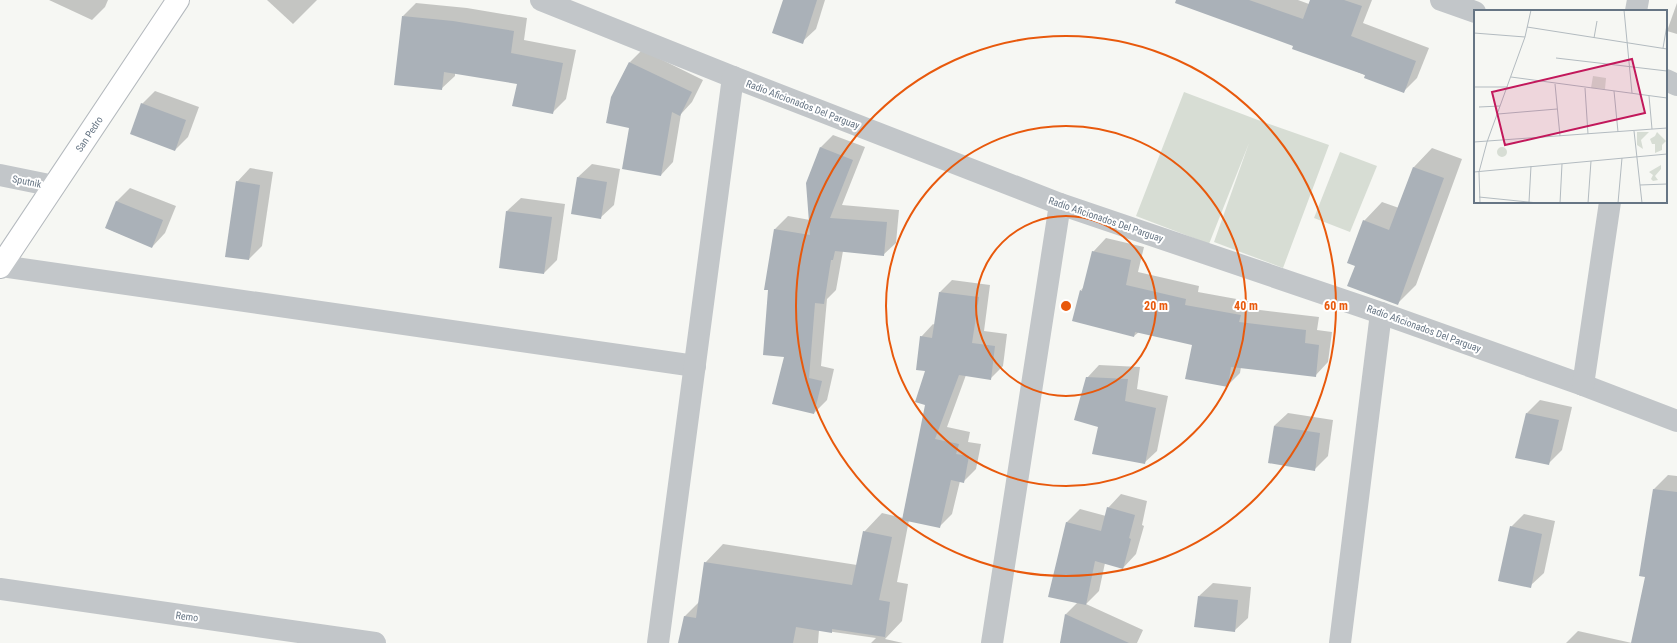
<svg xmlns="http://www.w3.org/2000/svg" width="1677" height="643" font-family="'Roboto Condensed',sans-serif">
  <rect width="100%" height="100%" fill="#f6f7f3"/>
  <g fill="#d7ddd4">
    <polygon points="1184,92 1258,120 1329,145 1283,268 1214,242 1249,143 1209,244 1136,216"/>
    <polygon points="1340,152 1377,166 1350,232 1314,218"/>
  </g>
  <g fill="#0003">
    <polygon points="49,0 108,0 105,7 92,20"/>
    <polygon points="267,0 317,0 293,24"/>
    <polygon points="784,0 825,0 816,29 802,42"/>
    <polygon points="1219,0 1298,0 1309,4 1311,0 1372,0 1363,23 1429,48 1417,78 1404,91 1294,46"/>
    <polygon points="416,3 467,8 527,18 524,40 576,50 566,99 553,112 518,83 455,73 455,76 441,89 403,16"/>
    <polygon points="1677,3 1677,34 1667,31"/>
    <polygon points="642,50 703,80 692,102 681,114 673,162 661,175 630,62"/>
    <polygon points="155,91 199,107 188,137 175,150 142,104"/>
    <polygon points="833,135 865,147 842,205 899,210 896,243 883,255 843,251 836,290 827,299 821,366 834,369 827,400 814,413 785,356 769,290 765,289 775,229 788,216 810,220 821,147"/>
    <polygon points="1432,148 1462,159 1416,285 1397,304 1356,265 1364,221 1382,202 1399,208 1414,167"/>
    <polygon points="592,164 620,169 614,205 600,218 578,177"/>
    <polygon points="250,168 273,172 262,246 249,259 237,182"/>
    <polygon points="130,188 176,206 165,233 152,247 106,228 117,201"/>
    <polygon points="521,198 565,204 557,260 544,273 507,211"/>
    <polygon points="1106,238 1144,247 1138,272 1199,286 1198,292 1253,302 1252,309 1319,317 1317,330 1332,332 1328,362 1315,376 1241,367 1240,373 1227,386 1193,344 1139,332 1134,336 1081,290 1084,287 1093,252"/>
    <polygon points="952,280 990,285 984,331 1007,334 1003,366 991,378 966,375 947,427 970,432 968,442 981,444 976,469 963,482 960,481 952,514 939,527 909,520 897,582 908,584 902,621 885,639 903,643 871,643 876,638 819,630 818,643 690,643 685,616 699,602 705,563 723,544 857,565 864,532 882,513 903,518 926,405 927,370 921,337 933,324 935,325 940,292"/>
    <polygon points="1099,365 1140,367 1137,389 1168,396 1157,451 1144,463 1087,378"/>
    <polygon points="1540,400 1572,407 1562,450 1548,464 1527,413"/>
    <polygon points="1288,413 1333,420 1328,456 1314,470 1274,426"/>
    <polygon points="1668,475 1677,476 1677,643 1632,643 1646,576 1654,489"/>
    <polygon points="1121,494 1147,501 1142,525 1144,526 1136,554 1123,568 1105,563 1099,591 1086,604 1143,630 1137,643 1060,643 1061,641 1066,614 1078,602 1049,596 1067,522 1080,509 1106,516 1108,508"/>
    <polygon points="1524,514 1555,521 1544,573 1530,586 1511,527"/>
    <polygon points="1213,583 1251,587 1248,618 1234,631 1199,596"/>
    <polygon points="1578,631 1632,643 1566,643"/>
  </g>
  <g fill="#aab1b8">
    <polygon points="783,0 817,0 803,44 772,33"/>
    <polygon points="1176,0 1249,0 1303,19 1310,0 1344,0 1362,6 1351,36 1416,61 1404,93 1364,78 1365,75 1292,49 1293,46 1175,3"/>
    <polygon points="402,16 453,21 514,31 511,53 563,63 553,114 512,106 517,84 444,72 442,90 394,85"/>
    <polygon points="629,62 692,92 680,116 672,112 661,176 622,169 629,128 606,123 611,97"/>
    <polygon points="141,103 186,120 175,151 130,134"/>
    <polygon points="820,147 853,160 830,218 887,222 884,256 835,251 833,260 831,260 824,304 815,303 809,378 822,381 814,414 772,404 784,357 763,355 768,290 764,290 774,229 810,235 806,183"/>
    <polygon points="1413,167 1444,178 1398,305 1347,286 1355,266 1347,263 1363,220 1389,230"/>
    <polygon points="577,177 607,182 601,219 571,214"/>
    <polygon points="236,181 260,185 249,260 225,257"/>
    <polygon points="116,201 163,220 152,248 105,228"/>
    <polygon points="506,211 552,217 544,274 499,268"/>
    <polygon points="1092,251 1131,260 1126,285 1186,299 1185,305 1241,315 1239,322 1306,330 1305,343 1319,345 1316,377 1231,367 1228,387 1185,379 1192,345 1135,332 1134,337 1072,321 1080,290 1082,291"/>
    <polygon points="939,292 979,297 972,343 995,346 991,380 959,375 935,439 959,444 956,454 969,456 964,483 951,480 940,528 902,520 925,405 915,402 925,371 916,370 920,336 932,338"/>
    <polygon points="1086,377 1128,379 1125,401 1156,408 1145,464 1092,454 1098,427 1074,420"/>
    <polygon points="1526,413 1559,420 1549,465 1515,458"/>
    <polygon points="1274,426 1320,433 1315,471 1268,463"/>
    <polygon points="1653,489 1677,492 1677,643 1631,643 1645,577 1639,576"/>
    <polygon points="1107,507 1135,515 1129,538 1131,539 1123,569 1095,561 1086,605 1048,597 1066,522 1101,531"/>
    <polygon points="1510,526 1542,534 1531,588 1498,581"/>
    <polygon points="863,531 892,537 879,600 890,602 885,637 832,629 832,633 796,627 793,643 678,643 684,616 696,618 704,562 852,585"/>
    <polygon points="1198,596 1238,600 1235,632 1194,627"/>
    <polygon points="1065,614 1129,643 1060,643"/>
  </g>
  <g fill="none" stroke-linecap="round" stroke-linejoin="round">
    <defs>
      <g id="secondary">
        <path id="s1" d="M0,267L178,0"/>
      </g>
    </defs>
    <use href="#secondary" stroke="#b4b9be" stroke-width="24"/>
    <g stroke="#c2c6c9" stroke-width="22">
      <polyline points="541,0 733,77 1060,204 1381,313 1583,385 1677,421"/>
      <polyline points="1441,0 1475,12"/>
      <polyline points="1636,11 1638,0"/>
      <polyline points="1666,80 1677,85"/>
      <polyline points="0,175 54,186"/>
      <polyline points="1,266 695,366"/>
      <polyline points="1583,385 1610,202"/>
      <polyline points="0,589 375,643"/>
      <polyline points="658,643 733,77"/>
      <polyline points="992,643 1060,204"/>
      <polyline points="1340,643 1381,313"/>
    </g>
    <use href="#secondary" stroke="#fff" stroke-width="22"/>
  </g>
  <g fill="none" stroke="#e8590c" stroke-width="2">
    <circle cx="1066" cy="306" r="90"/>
    <circle cx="1066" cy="306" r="180"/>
    <circle cx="1066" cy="306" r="270"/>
  </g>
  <g text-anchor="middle" stroke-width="4" stroke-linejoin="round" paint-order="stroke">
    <g font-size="10" fill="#667584" stroke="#fff">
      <text transform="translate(803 104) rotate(21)" y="4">Radio Aficionados Del Parguay</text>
      <text dy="4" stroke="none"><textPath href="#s1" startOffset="160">San Pedro</textPath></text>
      <text transform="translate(27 181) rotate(11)" y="4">Sputnik</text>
      <text transform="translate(1106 219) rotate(19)" y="4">Radio Aficionados Del Parguay</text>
      <text transform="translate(1424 328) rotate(20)" y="4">Radio Aficionados Del Parguay</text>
      <text transform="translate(187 616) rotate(8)" y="4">Remo</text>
    </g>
  </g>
  <g transform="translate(1474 10)">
    <rect width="193" height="193" fill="#f6f7f3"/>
    <path d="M119,66L132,68L131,79L117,78ZM163,122H175L167,130L169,139L163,135ZM183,122L192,131L188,135V140L181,143V134H178L176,129L181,126ZM23 142a5 5 0 1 1 10 0a5 5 0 1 1-10 0ZM187,155V159L181,166L184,170L179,171L177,169L179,165L175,162Z" fill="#d7ddd4"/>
    <path fill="none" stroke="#b3bbc0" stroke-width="1" d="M150,0L158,83M53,17L193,39M0,23L51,27M120,28L123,11M189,38L193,15M82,48L193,61M37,67L193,88M81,74L86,126M0,77H34M111,78L114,124M140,81L144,122M175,86L178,119M5,97L26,96M24,104L83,99M160,121L168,193M0,132L193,118M0,162L193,144M166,175L193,174M5,187L64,193M55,192L57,156M6,193L5,162L13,132L51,27L57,0M86,193L88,154M114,193L117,151M144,193L148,148"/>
    <path fill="#c2185b" fill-opacity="0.15" stroke="#c2185b" stroke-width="2" d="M158,49L171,103L31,135L18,82Z"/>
    <rect width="193" height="193" fill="none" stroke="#667584" stroke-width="2"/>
  </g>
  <circle cx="1066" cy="306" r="6" fill="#e8590c" stroke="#fff" stroke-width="2"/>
  <g font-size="12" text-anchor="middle" font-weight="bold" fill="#e8590c" stroke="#fff" stroke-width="4" stroke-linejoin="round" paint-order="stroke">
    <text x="1156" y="310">20 m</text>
    <text x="1246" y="310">40 m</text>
    <text x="1336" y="310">60 m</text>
  </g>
</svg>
